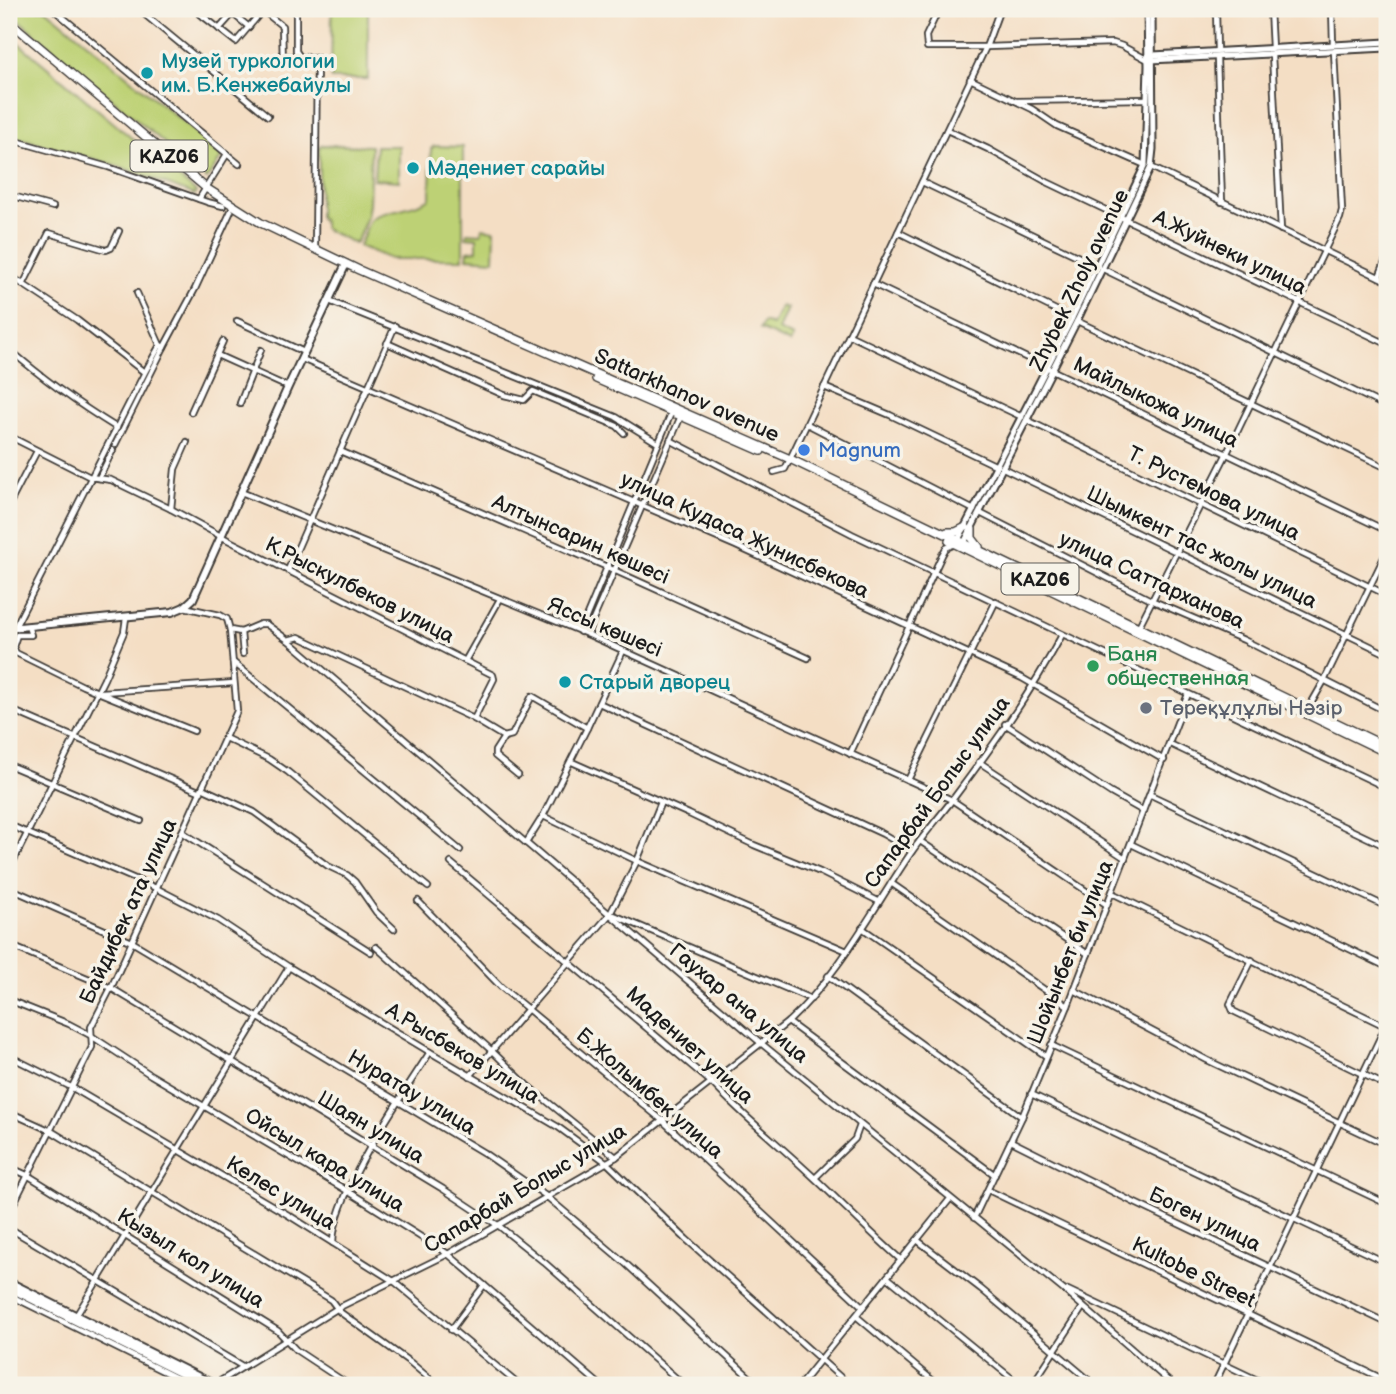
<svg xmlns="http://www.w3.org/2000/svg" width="1396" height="1394" font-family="'Balsamiq Sans',sans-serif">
  <rect width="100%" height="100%" fill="#f7f3e8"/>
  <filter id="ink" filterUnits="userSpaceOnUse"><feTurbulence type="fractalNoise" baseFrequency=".0143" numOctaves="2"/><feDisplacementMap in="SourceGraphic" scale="14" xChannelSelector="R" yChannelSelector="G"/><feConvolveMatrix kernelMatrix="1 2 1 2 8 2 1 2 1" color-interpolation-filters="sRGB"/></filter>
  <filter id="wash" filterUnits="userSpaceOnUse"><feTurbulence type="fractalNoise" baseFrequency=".00686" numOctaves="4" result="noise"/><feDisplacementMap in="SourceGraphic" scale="28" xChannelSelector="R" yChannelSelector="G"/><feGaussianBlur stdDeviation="1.57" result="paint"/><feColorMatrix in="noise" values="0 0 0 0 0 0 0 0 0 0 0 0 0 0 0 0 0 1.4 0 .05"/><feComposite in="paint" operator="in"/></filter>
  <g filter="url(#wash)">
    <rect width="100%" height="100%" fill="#f4dec4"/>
    <g fill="#bdd175" stroke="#6c7648" stroke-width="2">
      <polygon points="9,9 46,9 223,155 207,179 9,12"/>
      <polygon points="332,9 368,9 368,79 331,79"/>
      <polygon points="9,35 196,192 195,195 115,165 9,135"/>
      <polygon points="322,145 371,146 369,204 367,217 357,241 354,243 324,229 322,219 319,218 319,147"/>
      <polygon points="376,146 399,146 399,181 374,179"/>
      <path d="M434,146L463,147V259H390L359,246C363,238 366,226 371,219C378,211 416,209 430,198L431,149Z"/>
      <polygon points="482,228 495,230 494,260 467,258 468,251 477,250 477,238 466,237 467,233 481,234"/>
      <polygon points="781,306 787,308 778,330 793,337 790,343 760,329 764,322 772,325"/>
    </g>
  </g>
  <g filter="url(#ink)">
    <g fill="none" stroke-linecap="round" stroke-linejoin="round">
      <defs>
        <g id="minor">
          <polyline points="53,9 239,164"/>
          <polyline points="138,9 268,116"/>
          <polyline points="194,9 236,42 263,10"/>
          <polyline points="227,9 249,27"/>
          <polyline points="261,9 282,26 283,64"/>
          <polyline points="296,9 296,51 300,57"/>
          <polyline points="1000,9 986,47 1113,43 1122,46 1148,60"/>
          <polyline points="1216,9 1217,51"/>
          <polyline points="1270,9 1272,48"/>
          <polyline points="1332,9 1333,44"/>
          <polyline points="204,17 211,9"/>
          <polyline points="219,29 237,9"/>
          <polyline points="1272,54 1281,230"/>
          <polyline points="284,56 317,58 315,248"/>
          <polyline points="1217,58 1222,202"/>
          <polyline points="970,79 1032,109 1057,126 1145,165"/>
          <polyline points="1016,101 1147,99"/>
          <polyline points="947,130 988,149 1047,182 1387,344"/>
          <polyline points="9,139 108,167 207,202 223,206"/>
          <polyline points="1151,167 1387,281"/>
          <polyline points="922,182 1098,266"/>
          <polyline points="9,195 53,207"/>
          <polyline points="199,199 227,154"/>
          <polyline points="898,232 1072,318"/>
          <polyline points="1103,269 1387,407"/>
          <polyline points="9,275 77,320 144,372"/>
          <polyline points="1379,277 1387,257"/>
          <polyline points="873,284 1387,531"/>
          <polyline points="23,285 49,233 106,250 111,248 119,231"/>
          <polyline points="137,293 160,345"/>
          <polyline points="329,301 616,417 658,443"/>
          <polyline points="237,321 304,352"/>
          <polyline points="1077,321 1387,468"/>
          <polyline points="849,335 1022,417"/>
          <polyline points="387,343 504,395 524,400 533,391 617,426 624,433"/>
          <path d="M9,349C43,379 78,404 117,428"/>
          <polyline points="217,355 288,387"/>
          <polyline points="302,359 736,546 1022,678 1164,760"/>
          <polyline points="824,387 890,415 997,466"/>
          <polyline points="240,403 261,350"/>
          <polyline points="191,412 223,341"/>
          <polyline points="1027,420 1387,595"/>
          <polyline points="807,424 974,510"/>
          <polyline points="9,436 90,477 111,480 171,509 228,540 493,675 494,679 474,719"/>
          <polyline points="670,440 852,534 1387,788"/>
          <polyline points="115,445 164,347"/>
          <polyline points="340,451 607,567 808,658"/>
          <polyline points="790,459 986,47 927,47 926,36 939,9"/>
          <polyline points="1003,468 1387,654"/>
          <polyline points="774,472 785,469 788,463"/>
          <polyline points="99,478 113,450"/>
          <polyline points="241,492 587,634 952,800 1107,905"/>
          <polyline points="9,505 37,451"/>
          <polyline points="171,509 175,469 187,442"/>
          <polyline points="980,513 1151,600 1244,640 1387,712"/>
          <polyline points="288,570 395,326"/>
          <polyline points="28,626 31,635 17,635 13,647 16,653 83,686 194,731"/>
          <polyline points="15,627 145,372 160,345 164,347 195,289 231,211"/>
          <polyline points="1138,628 1227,453 1340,218 1342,210 1334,51"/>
          <polyline points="230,630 241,632 260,624 266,624 288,640 762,1044 1072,1297 1173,1385"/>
          <polyline points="241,632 243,654"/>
          <polyline points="580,632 672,411"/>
          <polyline points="587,634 681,416"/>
          <polyline points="288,640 299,637 474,719 504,737 495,751 495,756 518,775"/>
          <polyline points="465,661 500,599"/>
          <polyline points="233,662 460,850"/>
          <polyline points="102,692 234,683"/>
          <polyline points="599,703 883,834 912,851"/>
          <polyline points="9,709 201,792"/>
          <polyline points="1308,709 1324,681 1387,551"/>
          <polyline points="1005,724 1111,793 1143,811"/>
          <polyline points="504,737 512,735 532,696 587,728 623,651"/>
          <polyline points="225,738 269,759 288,772 428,887"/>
          <polyline points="1170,744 1387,847"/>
          <polyline points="850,754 942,555 946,548 955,544"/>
          <polyline points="572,762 689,814 754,845 820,872 878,901"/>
          <polyline points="979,762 1125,858"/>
          <polyline points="9,765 141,821"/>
          <polyline points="908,780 996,601"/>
          <polyline points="202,788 254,812 328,866 347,875 355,882 376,912 394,929"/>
          <polyline points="1151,795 1387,907"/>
          <polyline points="543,816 637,861 847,951"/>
          <polyline points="9,825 156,888 218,920 289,967 430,1052 558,1127 606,1162 686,1239 849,1385"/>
          <polyline points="182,832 371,952"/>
          <polyline points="920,841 1088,954"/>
          <polyline points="526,843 543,816 587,728"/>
          <polyline points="1131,844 1387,967"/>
          <path d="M451,863L712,1083C742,1115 776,1142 807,1171C839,1200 868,1231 901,1260"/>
          <polyline points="9,870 104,679 124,632 126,618"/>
          <polyline points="891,883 1068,1006"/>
          <polyline points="9,888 132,942 484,1153 546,1196 625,1263 758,1385"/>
          <polyline points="1112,893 1387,1027"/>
          <polyline points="418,901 501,987 663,1121 863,1307"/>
          <polyline points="614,915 811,999"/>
          <polyline points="862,928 1046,1056"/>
          <polyline points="9,945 111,988 443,1189 499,1226 545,1263 684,1385"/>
          <polyline points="376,947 492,1051 528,1086 616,1157"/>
          <polyline points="1252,960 1230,1004 1233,1011 1387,1086"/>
          <polyline points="828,976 1022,1117"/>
          <polyline points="1074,990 1207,1060 1387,1145"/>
          <polyline points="9,1000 69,1024 90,1035 151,1075 346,1190 448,1254 600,1385"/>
          <polyline points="788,1022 995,1175"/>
          <polyline points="1051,1045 1387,1204"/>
          <polyline points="9,1056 71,1087 290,1216 395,1282 519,1385"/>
          <polyline points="470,1076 610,914 637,861 661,802"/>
          <polyline points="1031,1094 1387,1263"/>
          <polyline points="9,1112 51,1131 331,1300 340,1312 411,1363 437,1385"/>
          <polyline points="1011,1141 1135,1203 1387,1323"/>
          <polyline points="9,1167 29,1176 278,1331 296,1350 349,1385"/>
          <polyline points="815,1178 855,1139 860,1125"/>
          <polyline points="988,1190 1387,1381"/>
          <polyline points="9,1213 92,1047 91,1027 111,988 237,711 230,630 227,619 220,615 184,607"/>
          <polyline points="974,1218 1022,1117 1068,1006 1188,694"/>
          <polyline points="9,1228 242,1366"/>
          <polyline points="917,1240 981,1289 1095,1385"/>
          <path d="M333,1243C333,1194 402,1096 430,1052"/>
          <polyline points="887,1277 1020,1385"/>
          <polyline points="1068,1290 1268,1385"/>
          <polyline points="9,1295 191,1385"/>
          <polyline points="76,1316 289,967"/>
          <polyline points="856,1316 938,1385"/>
          <polyline points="451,1330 484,1285"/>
          <path d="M214,1385L338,1308L448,1254L616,1157L788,1022C840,974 873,908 913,850C926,832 940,816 953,799C992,747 1031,693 1062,635"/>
          <polyline points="800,1385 950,1199"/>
          <polyline points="1032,1385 1083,1307"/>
          <polyline points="1214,1385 1387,1023"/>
        </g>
        <g id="tertiary">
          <polyline points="1153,55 1387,42"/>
          <polyline points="1151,60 1387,48"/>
          <polyline points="957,542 1072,318 1145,165 1148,66 1147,9"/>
          <polyline points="963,545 1077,321 1151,167 1153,149 1152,9"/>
        </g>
        <g id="secondary">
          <polyline points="9,628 172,612 184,607 193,599 288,387 346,264"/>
          <polyline points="9,1282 215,1385"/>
          <polyline points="9,1288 198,1382"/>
        </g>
        <g id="primary">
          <polyline points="9,21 206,188 261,223 359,270 790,459 1387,747"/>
          <polyline points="596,379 761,451"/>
          <polyline points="972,529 972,538 979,547"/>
          <polyline points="947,532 956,532 966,527"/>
          <polyline points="949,541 1387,753"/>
        </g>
      </defs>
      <use href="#minor" stroke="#3c3935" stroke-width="8"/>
      <use href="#tertiary" stroke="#3c3935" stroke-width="9"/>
      <use href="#secondary" stroke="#3c3935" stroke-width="10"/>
      <use href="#primary" stroke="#3c3935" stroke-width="10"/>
      <use href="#minor" stroke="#fff" stroke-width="4.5"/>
      <use href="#tertiary" stroke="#fff" stroke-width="5"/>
      <use href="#secondary" stroke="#fff" stroke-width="6"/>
      <use href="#primary" stroke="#fff" stroke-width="7"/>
    </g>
  </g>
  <g fill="#0f9aa8" stroke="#f7f3e8" stroke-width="2.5">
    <circle cx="147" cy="73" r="7"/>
    <circle cx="413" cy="168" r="7"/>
    <circle cx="565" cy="682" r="7"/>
  </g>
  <circle fill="#3f7fe0" stroke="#f7f3e8" stroke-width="2.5" cx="804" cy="450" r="7"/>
  <circle fill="#2e9e5b" stroke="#f7f3e8" stroke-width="2.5" cx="1093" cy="666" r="7"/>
  <circle fill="#6b7280" stroke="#f7f3e8" stroke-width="2.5" cx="1146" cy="708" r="7"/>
  <g text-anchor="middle" stroke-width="7" stroke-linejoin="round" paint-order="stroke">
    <g fill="#f7f3e8" stroke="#5e5c59" stroke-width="2">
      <rect x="130.5" y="140.5" width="77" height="31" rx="5"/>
      <rect x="1001.5" y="563.5" width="77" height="31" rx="5"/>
    </g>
    <g font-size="19" font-weight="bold" fill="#1c1c1c">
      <text x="169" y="163">KАZ06</text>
      <text x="1040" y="586">KАZ06</text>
    </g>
    <g font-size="21" fill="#0d838f" stroke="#f7f3e8" text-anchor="start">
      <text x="161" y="68">Музей туркологии<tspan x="161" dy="24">им. Б.Кенжебайулы</tspan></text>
      <text x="427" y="175">Мәдениет сарайы</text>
      <text x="579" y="689">Старый дворец</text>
    </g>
    <g font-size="21" fill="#1c1c1c" stroke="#f7f3e8">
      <text transform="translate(1230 252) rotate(26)" y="7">А.Жуйнеки улица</text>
      <text transform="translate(1079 280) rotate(-64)" y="7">Zhybek Zholy avenue</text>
      <text transform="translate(687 395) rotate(24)" y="7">Sattarkhanov avenue</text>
      <text transform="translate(1156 402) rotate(26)" y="7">Майлыкожа улица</text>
      <text transform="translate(1214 493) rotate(26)" y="7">Т. Рустемова улица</text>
      <text transform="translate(745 535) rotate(25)" y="7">улица Кудаса Жунисбекова</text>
      <text transform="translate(581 539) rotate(24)" y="7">Алтынсарин көшесі</text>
      <text transform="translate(1202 547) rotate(26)" y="7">Шымкент тас жолы улица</text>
      <text transform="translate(1152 580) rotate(25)" y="7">улица Саттарханова</text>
      <text transform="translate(360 590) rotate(27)" y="7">К.Рыскулбеков улица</text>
      <text transform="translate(605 627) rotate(23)" y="7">Яссы көшесі</text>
      <text transform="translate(937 792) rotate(-54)" y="7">Сапарбай Болыс улица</text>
      <text transform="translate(128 911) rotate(-65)" y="7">Байдибек ата улица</text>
      <text transform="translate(1070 952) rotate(-68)" y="7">Шойынбет би улица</text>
      <text transform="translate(739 1003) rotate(40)" y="7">Гаухар ана улица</text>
      <text transform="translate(690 1045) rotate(42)" y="7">Мадениет улица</text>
      <text transform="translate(463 1053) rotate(31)" y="7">А.Рысбеков улица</text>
      <text transform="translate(412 1092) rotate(31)" y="7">Нуратау улица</text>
      <text transform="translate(650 1093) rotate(41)" y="7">Б.Жолымбек улица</text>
      <text transform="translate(371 1127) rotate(31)" y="7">Шаян улица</text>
      <text transform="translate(325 1160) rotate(31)" y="7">Ойсыл кара улица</text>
      <text transform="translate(525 1188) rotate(-31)" y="7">Сапарбай Болыс улица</text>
      <text transform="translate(281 1193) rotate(31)" y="7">Келес улица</text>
      <text transform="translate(1205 1219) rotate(26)" y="7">Боген улица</text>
      <text transform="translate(191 1258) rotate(32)" y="7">Кызыл кол улица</text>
      <text transform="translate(1194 1272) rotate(26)" y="7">Kultobe Street</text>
    </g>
    <g font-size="21" fill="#366cbe" stroke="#f7f3e8" text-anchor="start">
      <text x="818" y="457">Magnum</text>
    </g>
    <g font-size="21" fill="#27864d" stroke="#f7f3e8" text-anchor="start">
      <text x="1107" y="661">Баня<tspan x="1107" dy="24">общественная</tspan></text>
    </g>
    <g font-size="21" fill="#5b616d" stroke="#f7f3e8" text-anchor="start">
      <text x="1160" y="715">Төреқұлұлы Нәзір</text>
    </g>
  </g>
  <rect width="1396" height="1394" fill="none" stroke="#f7f3e8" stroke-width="35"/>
</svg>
